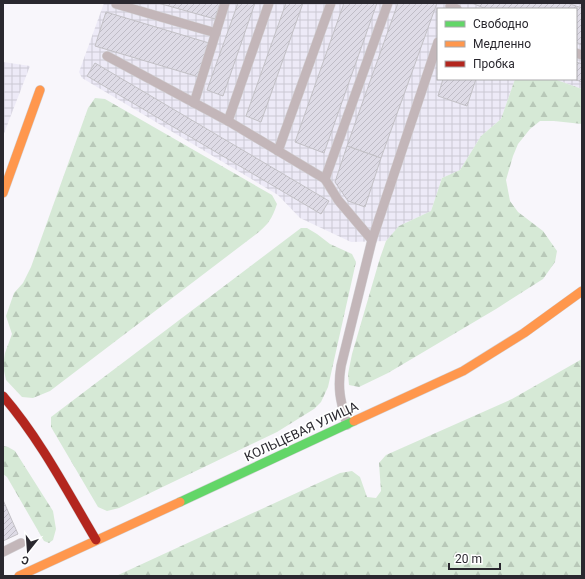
<svg xmlns="http://www.w3.org/2000/svg" width="585" height="579" font-family="Roboto,sans-serif">
  <defs>
    <pattern id="industrial-grid" width="8" height="8" patternUnits="userSpaceOnUse"><rect width="8" height="8" fill="#edeaf7"/><path d="M0 4h8M4 0v8" fill="none" stroke="#cbc9d4"/></pattern>
    <pattern id="forest-firs" width="22" height="20" patternUnits="userSpaceOnUse"><rect width="22" height="20" fill="#d6e9d6"/><path d="M5 1l3.5 6h-7zM16 11l3.5 6h-7z" fill="#b8c8b8"/></pattern>
    <pattern id="building-hatch" width="6" height="6" patternUnits="userSpaceOnUse"><rect width="6" height="6" fill="#dedbe6"/><path d="M-1 1l2-2M0 6l6-6M5 7l2-2" fill="none" stroke="#bfbcc6"/></pattern>
  </defs>
  <rect width="100%" height="100%" fill="#f8f6fb"/>
  <g fill="url(#industrial-grid)">
    <polygon points="104,3 582,3 582,89 554,79 576,79 576,9 438,9 438,79 515,79 501,119 481,136 460,170 442,178 431,211 399,226 386,241 351,242 300,218 278,195 82,78 79,72"/>
    <polygon points="3,62 30,66 3,136"/>
  </g>
  <g fill="url(#forest-firs)">
    <polygon points="515,79 554,79 582,89 582,124 554,121 540,121 530,129 518,144 513,156 506,180 510,201 518,212 543,231 557,251 555,262 543,279 496,309 388,373 359,387 349,385 348,374 352,354 380,258 386,241 399,226 431,211 442,178 460,170 481,136 501,119"/>
    <path d="M95,98L105,99L272,195L277,204C272,219 268,225 255,235L50,391L33,398L22,397L6,380L3,366L5,353L12,334L6,316L14,293L23,283L31,267L88,108Z"/>
    <polygon points="301,228 307,228 317,234 330,244 352,254 356,262 328,387 321,402 314,409 277,432 119,508 107,511 98,507 51,427 51,417"/>
    <polygon points="582,359 582,576 116,576 340,473 352,471 360,477 367,497 376,498 381,491 379,463 386,455 512,399"/>
    <polygon points="3,446 8,447 15,451 53,511 56,529 53,540 49,543 44,541 7,477 3,474"/>
  </g>
  <g fill="url(#building-hatch)" stroke="#c2c0c5">
    <polygon points="158,3 220,3 215,19"/>
    <polygon points="238,3 255,3 223,96 207,90"/>
    <polygon points="286,3 303,3 261,122 246,116"/>
    <polygon points="344,3 377,3 324,153 295,142"/>
    <polygon points="398,3 437,3 381,158 347,146"/>
    <polygon points="472,3 567,3 582,8 582,45 576,42 576,9 486,9"/>
    <polygon points="106,12 209,43 199,77 95,46"/>
    <polygon points="576,62 582,64 582,82 574,79 576,79"/>
    <polygon points="95,63 329,201 321,214 87,76"/>
    <polygon points="443,79 476,79 467,106 438,96"/>
    <polygon points="347,146 381,158 365,207 348,201 335,182"/>
    <polygon points="3,500 18,534 3,541"/>
  </g>
  <g fill="none" stroke-linecap="round" stroke-linejoin="round">
    <defs>
      <g id="lane">
        <polyline points="116,4 216,33"/>
        <polyline points="450,6 457,9"/>
        <polyline points="576,53 582,55"/>
        <polyline points="107,56 228,121 325,179 338,200 372,240"/>
        <polyline points="194,103 225,3"/>
        <polyline points="228,121 269,3"/>
        <polyline points="278,151 331,3"/>
        <polyline points="325,179 388,3"/>
        <path d="M347,425C341,402 337,390 341,366L372,240L438,42"/>
        <polyline points="3,552 21,543"/>
      </g>
      <polyline id="fast" points="180,502 354,421"/>
      <g id="slow">
        <polyline points="3,193 40,90"/>
        <polyline points="354,421 463,371 524,333 582,291"/>
        <polyline points="19,576 180,502"/>
      </g>
      <path id="jam" d="M3,396C40,439 67,491 96,540"/>
    </defs>
    <use href="#lane" stroke="#d3d2d5" stroke-width="10"/>
    <use href="#fast" stroke="#d3d2d5" stroke-width="10"/>
    <use href="#slow" stroke="#d3d2d5" stroke-width="10"/>
    <use href="#jam" stroke="#d3d2d5" stroke-width="10"/>
    <use href="#lane" stroke="#c3b6b9" stroke-width="9"/>
    <use href="#fast" stroke="#63d668" stroke-width="9"/>
    <use href="#slow" stroke="#ff974d" stroke-width="9"/>
    <use href="#jam" stroke="#b3261e" stroke-width="9"/>
  </g>
  <g text-anchor="middle" stroke-width="3.5" stroke-linejoin="round" paint-order="stroke">
    <g font-size="13" fill="#2a282f" stroke="#fff">
      <text transform="translate(301 431) rotate(-25)" y="5">КОЛЬЦЕВАЯ УЛИЦА</text>
    </g>
  </g>
  <rect width="585" height="579" fill="none" stroke="#2a282f" stroke-width="8"/>
  <rect x="437" y="8" width="140" height="72" fill="#ffffff" stroke="#aaa9ac"/>
  <rect x="445" y="21" width="20" height="6" fill="#63d668" stroke="#aaa9ac"/>
  <text x="473" y="28" font-size="12" fill="#2a282f">Свободно</text>
  <rect x="445" y="41" width="20" height="6" fill="#ff974d" stroke="#aaa9ac"/>
  <text x="473" y="48" font-size="12" fill="#2a282f">Медленно</text>
  <rect x="445" y="61" width="20" height="6" fill="#b3261e" stroke="#aaa9ac"/>
  <text x="473" y="68" font-size="12" fill="#2a282f">Пробка</text>
  <g transform="translate(28 551) rotate(197)" stroke="#ffffff" stroke-width="3" paint-order="stroke">
  <path d="M0-3L7 15L0 10L-7 15Z" fill="#2a282f"/>
  <text y="-6" font-size="11" font-weight="bold" text-anchor="middle" fill="#2a282f">С</text>
  </g>
  <path d="M449 563v6h51v-6" fill="none" stroke="#2a282f" stroke-width="2"/>
  <text x="455" y="563" font-size="12" fill="#2a282f" stroke="#ffffff" stroke-width="3" paint-order="stroke">20 m</text>
</svg>
